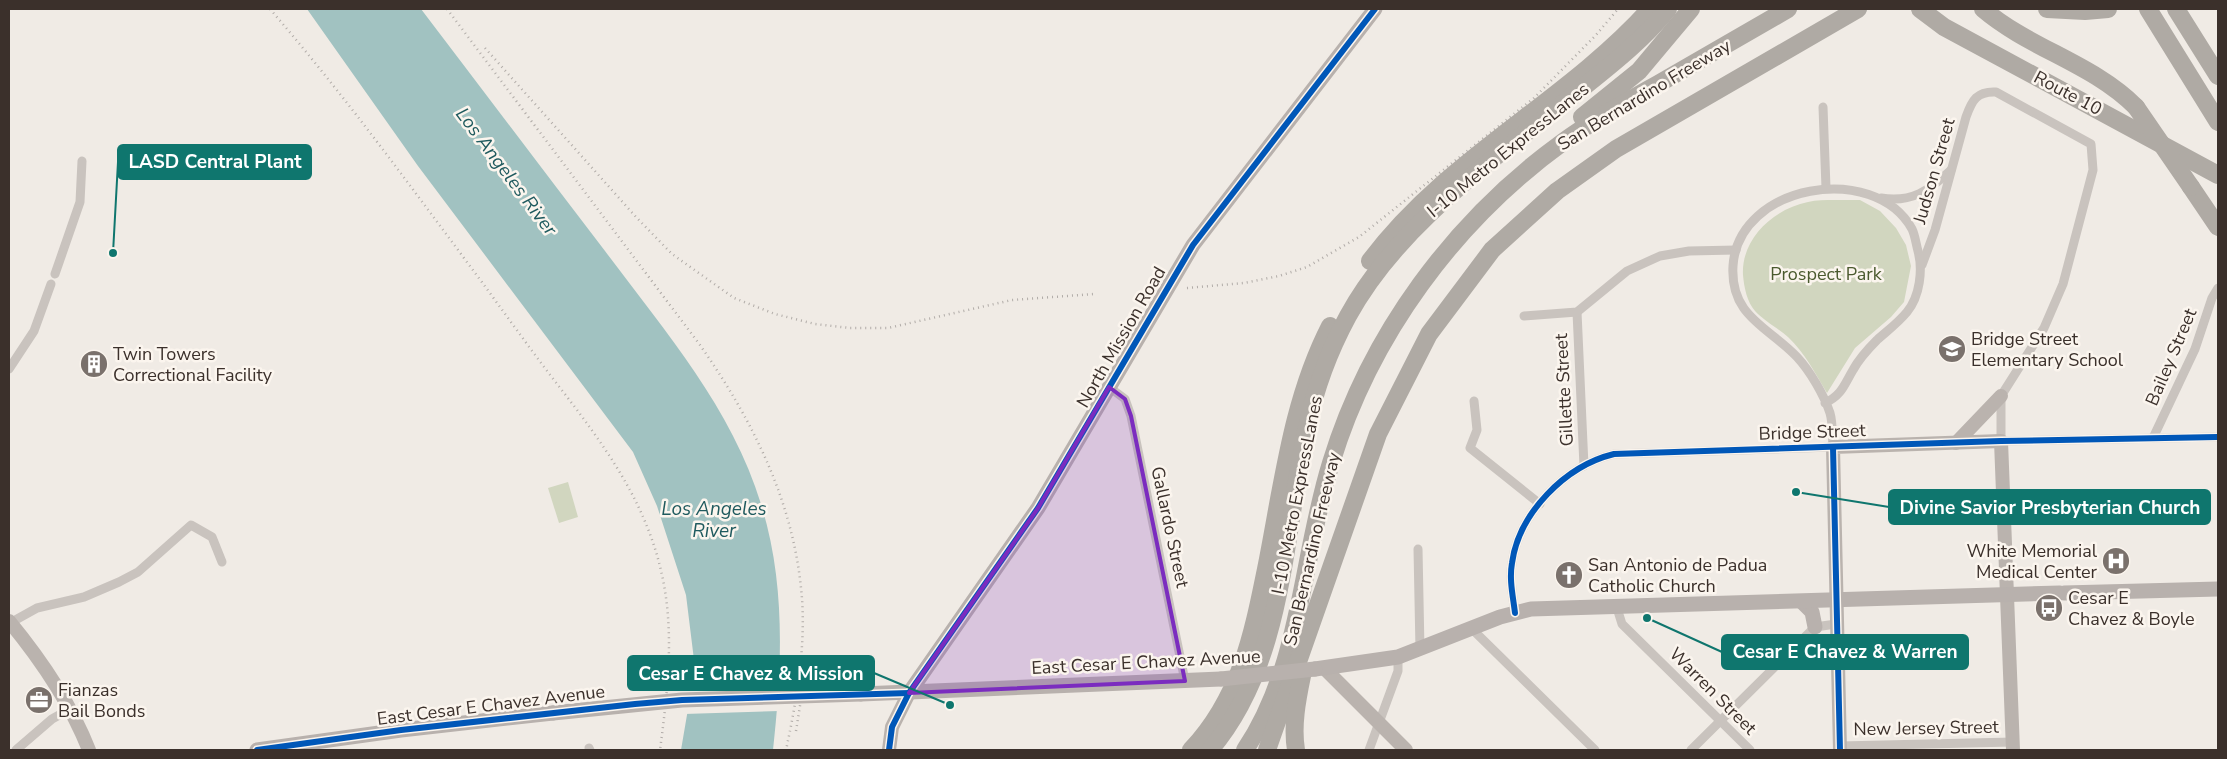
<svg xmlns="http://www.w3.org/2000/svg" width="2227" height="759" font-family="'Nunito Sans',sans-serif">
  <rect width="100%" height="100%" fill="#f0ebe5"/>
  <g fill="#d1d6bf">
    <path d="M1834,200H1860L1880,211L1896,228L1906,245L1911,266L1904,302L1891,317L1855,348L1827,393C1815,373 1805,353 1788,337C1778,328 1764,321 1755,311C1747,302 1744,287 1743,275C1741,239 1773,209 1808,202C1816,200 1826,200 1834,200Z"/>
    <polygon points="568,482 578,517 559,523 548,488"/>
  </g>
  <path fill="#a1c2c1" d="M307,9H421C482,89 543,170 605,251C664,330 732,408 761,504C786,584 782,668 773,750H681L695,668L686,595L657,506L633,452L418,166Z"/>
  <polygon fill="#f0ebe5" points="781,682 779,711 684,714 689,686"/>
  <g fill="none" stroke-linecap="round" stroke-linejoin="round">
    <g stroke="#c9c3be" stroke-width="9">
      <polyline points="1823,107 1826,188"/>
      <path d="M1881,198C1911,203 1929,191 1951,170"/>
      <path d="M1922,265L1935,230L1966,117C1972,100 1977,91 1996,92L2091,144L2093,170L2063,284L2044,328L2001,396V441L2218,437"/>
      <polyline points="55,274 80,202 82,161"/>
      <polyline points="1577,312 1584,466"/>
      <polyline points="1524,316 1577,312 1627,271 1660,256 1689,251 1736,250"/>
      <polyline points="9,369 34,331 51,284"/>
      <polyline points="1109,387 1125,399 1131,416 1185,681"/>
      <polyline points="1474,401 1477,430 1470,448 1540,504"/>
      <polyline points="2153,438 2195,349 2212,298 2218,288"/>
      <polyline points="1418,549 1420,650"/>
      <polyline points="1617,608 1622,624 1750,750"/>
      <path d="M1515,613C1513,596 1509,580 1512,563C1519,513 1565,466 1614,454L1833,447C1832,436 1833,423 1830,413C1824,395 1810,371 1797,357C1769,327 1730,317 1733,266C1738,184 1874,161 1912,229C1915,235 1916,244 1918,251C1923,270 1920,296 1907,312C1898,323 1887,331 1877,340C1868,349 1859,359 1853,370C1844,385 1842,395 1825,403"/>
      <polyline points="10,623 37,608 84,597 119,582 138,572 191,525 212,537 222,562"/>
      <polyline points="1472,629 1595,750"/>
      <polyline points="1840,746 2013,742"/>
      <polyline points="589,748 590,750"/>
      <polyline points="16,750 52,719 70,709"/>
      <polyline points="1369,750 1398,671 1398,657"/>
      <polyline points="1691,750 1815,627 1836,624"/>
    </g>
    <g stroke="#bab3ae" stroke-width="14">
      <polyline points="1956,443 2001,396"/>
      <path d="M9,621C42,661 70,702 89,750"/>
      <polyline points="1324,668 1406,750"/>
      <polyline points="889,750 892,727 909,693"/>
      <polyline points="1840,750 1833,447 2001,441 2013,750"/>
    </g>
    <g stroke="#b8b1ad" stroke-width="15">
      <polyline points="2064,593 2218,589"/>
      <polyline points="1802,602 1812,612 1815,627"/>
      <polyline points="1315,669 1398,657 1500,617 1531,609 2060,593"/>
      <polyline points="909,693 1038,508 1193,245 1375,9"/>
      <polyline points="861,694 1221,679"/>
      <polyline points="257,750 401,730 553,713"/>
    </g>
    <g stroke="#afaaa4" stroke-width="18">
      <polyline points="1920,9 1944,27 2218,175"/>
      <path d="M1983,9C2030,49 2092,63 2136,107"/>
      <polyline points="2047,9 2085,11 2108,9"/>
      <polyline points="2148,9 2218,122"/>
      <polyline points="2176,9 2218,76"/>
      <polyline points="1582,117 1639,71 1691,9"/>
      <polyline points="2191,187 2218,227"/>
      <path d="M1370,261C1448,157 1565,103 1650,9"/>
      <path d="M1191,750C1241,697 1253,633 1267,564C1283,483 1292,400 1330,326"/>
      <path d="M1210,750C1285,662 1283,535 1307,427C1315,389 1329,351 1348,316C1400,221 1498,157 1581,89C1612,64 1643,40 1668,9"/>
      <path d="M1245,750C1302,665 1301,559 1331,463C1370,335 1454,221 1563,142C1593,120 1626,102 1658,84C1701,59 1745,34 1788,9"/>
      <polyline points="1267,750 1378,434 1429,334 1492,250 1557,191 1616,149 1858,9"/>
      <path d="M1296,750C1292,726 1297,700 1302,676"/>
    </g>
    <g stroke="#b1aca8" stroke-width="2.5" stroke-dasharray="1 4" stroke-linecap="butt">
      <path d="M270,9C346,97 414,191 484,285C506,315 528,346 551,376C601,441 649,502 664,585C674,640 667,696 660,750"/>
      <path d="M447,9L700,345C751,418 792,498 801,588C807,640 797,699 786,750"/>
      <polyline points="485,48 636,217 672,254 734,298 775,314 815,324 850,328 888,328 1012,300 1094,294"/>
      <polyline points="1187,288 1244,283 1279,276 1307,267 1359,237 1534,98 1596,35 1618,9"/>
      <polyline points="796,731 805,674"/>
    </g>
    <g stroke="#b8b1ad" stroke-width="15">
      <polyline points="1221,679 1315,669"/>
      <polyline points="553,713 682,700 861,694"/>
    </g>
    <polyline stroke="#afaaa4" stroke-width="18" points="2136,107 2191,187"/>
    <defs>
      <g id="cycleway">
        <polyline points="1833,447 1840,750"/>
        <path d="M1515,613C1513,596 1509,580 1512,563C1519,513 1565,466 1614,454L2001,441L2218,437"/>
        <polyline points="257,750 401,730 635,704 682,700 909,693"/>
        <polyline points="889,750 892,727 909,693 1038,508 1193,245 1375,9"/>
      </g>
    </defs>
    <use href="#cycleway" stroke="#fbf5ee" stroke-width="9"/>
    <use href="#cycleway" stroke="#0057b8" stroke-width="6"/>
  </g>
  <path fill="#7b2cbf" fill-opacity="0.2" stroke="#7b2cbf" stroke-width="4" stroke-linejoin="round" d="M1109,387L1125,399L1131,416L1185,681L909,693L1038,508Z"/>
  <defs>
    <symbol id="school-disc" viewBox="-11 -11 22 22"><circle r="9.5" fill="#7a716c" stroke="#fbf5ee"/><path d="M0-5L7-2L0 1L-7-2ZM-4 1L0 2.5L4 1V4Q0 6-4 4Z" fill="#fff"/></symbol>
    <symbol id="building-disc" viewBox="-11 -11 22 22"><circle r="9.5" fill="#7a716c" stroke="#fbf5ee"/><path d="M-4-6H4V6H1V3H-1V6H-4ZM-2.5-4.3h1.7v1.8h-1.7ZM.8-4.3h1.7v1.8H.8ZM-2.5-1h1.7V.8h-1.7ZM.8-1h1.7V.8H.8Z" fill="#fff"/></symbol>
    <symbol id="hospital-disc" viewBox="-11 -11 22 22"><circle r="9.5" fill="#7a716c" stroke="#fbf5ee"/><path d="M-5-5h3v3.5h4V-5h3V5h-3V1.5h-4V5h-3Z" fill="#fff"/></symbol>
    <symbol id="church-disc" viewBox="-11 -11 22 22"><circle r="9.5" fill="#7a716c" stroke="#fbf5ee"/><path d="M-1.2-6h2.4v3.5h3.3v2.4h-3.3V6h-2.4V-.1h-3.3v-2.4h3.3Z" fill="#fff"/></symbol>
    <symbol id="bus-disc" viewBox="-11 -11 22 22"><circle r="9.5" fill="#7a716c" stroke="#fbf5ee"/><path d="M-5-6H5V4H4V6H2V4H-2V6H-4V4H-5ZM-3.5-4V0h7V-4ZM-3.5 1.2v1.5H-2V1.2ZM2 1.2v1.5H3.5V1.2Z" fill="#fff"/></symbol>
    <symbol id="office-disc" viewBox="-11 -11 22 22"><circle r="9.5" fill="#7a716c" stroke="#fbf5ee"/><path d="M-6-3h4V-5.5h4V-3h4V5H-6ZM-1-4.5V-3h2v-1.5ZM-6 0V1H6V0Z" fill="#fff"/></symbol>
  </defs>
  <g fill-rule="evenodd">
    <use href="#school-disc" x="1936" y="333" width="32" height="32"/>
    <use href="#building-disc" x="78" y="348" width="32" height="32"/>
    <use href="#hospital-disc" x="2100" y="545" width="32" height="32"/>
    <use href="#church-disc" x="1553" y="559" width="32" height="32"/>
    <use href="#bus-disc" x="2033" y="592" width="32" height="32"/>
    <use href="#office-disc" x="23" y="684" width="32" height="32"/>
  </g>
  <g text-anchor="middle" stroke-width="5" stroke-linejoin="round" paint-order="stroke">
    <g font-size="18" fill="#3b302b" stroke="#fbf5ee">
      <text transform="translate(2068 93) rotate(28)" y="6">Route 10</text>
      <text transform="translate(1644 95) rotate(-31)" y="6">San Bernardino Freeway</text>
      <text transform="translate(1508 150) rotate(-39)" y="6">I-10 Metro ExpressLanes</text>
      <text transform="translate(1934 171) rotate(-74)" y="6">Judson Street</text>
      <text transform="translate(1121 337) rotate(-60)" y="6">North Mission Road</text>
      <text transform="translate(2171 357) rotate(-67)" y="6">Bailey Street</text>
      <text transform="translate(1564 390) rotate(-93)" y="6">Gillette Street</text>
      <text transform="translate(1812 432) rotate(-2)" y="6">Bridge Street</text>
      <text transform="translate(1297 495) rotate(-79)" y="6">I-10 Metro ExpressLanes</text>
      <text transform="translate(1170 527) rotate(78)" y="6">Gallardo Street</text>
      <text transform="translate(1312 549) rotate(-77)" y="6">San Bernardino Freeway</text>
      <text transform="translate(1146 662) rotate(-3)" y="6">East Cesar E Chavez Avenue</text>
      <text transform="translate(1713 691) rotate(45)" y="6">Warren Street</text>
      <text transform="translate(491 705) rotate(-7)" y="6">East Cesar E Chavez Avenue</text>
      <text transform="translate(1926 728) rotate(-1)" y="6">New Jersey Street</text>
    </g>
    <g font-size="18" fill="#4a5a2e" stroke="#fbf5ee">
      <text x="1826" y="280">Prospect Park</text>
    </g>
    <g font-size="18" fill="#3b302b" stroke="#fbf5ee" text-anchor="start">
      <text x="1971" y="345">Bridge Street<tspan x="1971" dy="21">Elementary School</tspan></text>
      <text x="113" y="360">Twin Towers<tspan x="113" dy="21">Correctional Facility</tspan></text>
      <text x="2097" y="557" text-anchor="end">White Memorial<tspan x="2097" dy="21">Medical Center</tspan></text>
      <text x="1588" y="571">San Antonio de Padua<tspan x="1588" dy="21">Catholic Church</tspan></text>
      <text x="2068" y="604">Cesar E<tspan x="2068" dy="21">Chavez &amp; Boyle</tspan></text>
      <text x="58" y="696">Fianzas<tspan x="58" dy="21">Bail Bonds</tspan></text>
    </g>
    <g font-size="19" font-style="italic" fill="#1f5a5e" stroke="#fbf5ee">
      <text transform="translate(507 171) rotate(53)" y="7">Los Angeles River</text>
      <text x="714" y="515">Los Angeles<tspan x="714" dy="22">River</tspan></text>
    </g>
  </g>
  <path fill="none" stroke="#0f766e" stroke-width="2" d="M113 253L118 162M1796 492L1889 507M1647 618L1722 652M950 705L874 673"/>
  <g fill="#0f766e" stroke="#fbf5ee" stroke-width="2">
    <circle cx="113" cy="253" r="5"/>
    <circle cx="1796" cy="492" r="5"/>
    <circle cx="1647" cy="618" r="5"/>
    <circle cx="950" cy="705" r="5"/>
  </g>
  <g fill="#0f766e" stroke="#0f766e" stroke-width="2">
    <rect x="118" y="145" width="193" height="34" rx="5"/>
    <rect x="1889" y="490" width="321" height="34" rx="5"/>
    <rect x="1722" y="635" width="246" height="34" rx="5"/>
    <rect x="628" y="656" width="246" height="34" rx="5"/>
  </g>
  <g font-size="19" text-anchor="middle" font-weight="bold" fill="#fff">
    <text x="215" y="168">LASD Central Plant</text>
    <text x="2050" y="514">Divine Savior Presbyterian Church</text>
    <text x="1845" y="658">Cesar E Chavez &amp; Warren</text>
    <text x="751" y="680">Cesar E Chavez &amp; Mission</text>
  </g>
  <rect width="2227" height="759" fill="none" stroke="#3b302b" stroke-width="20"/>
</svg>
